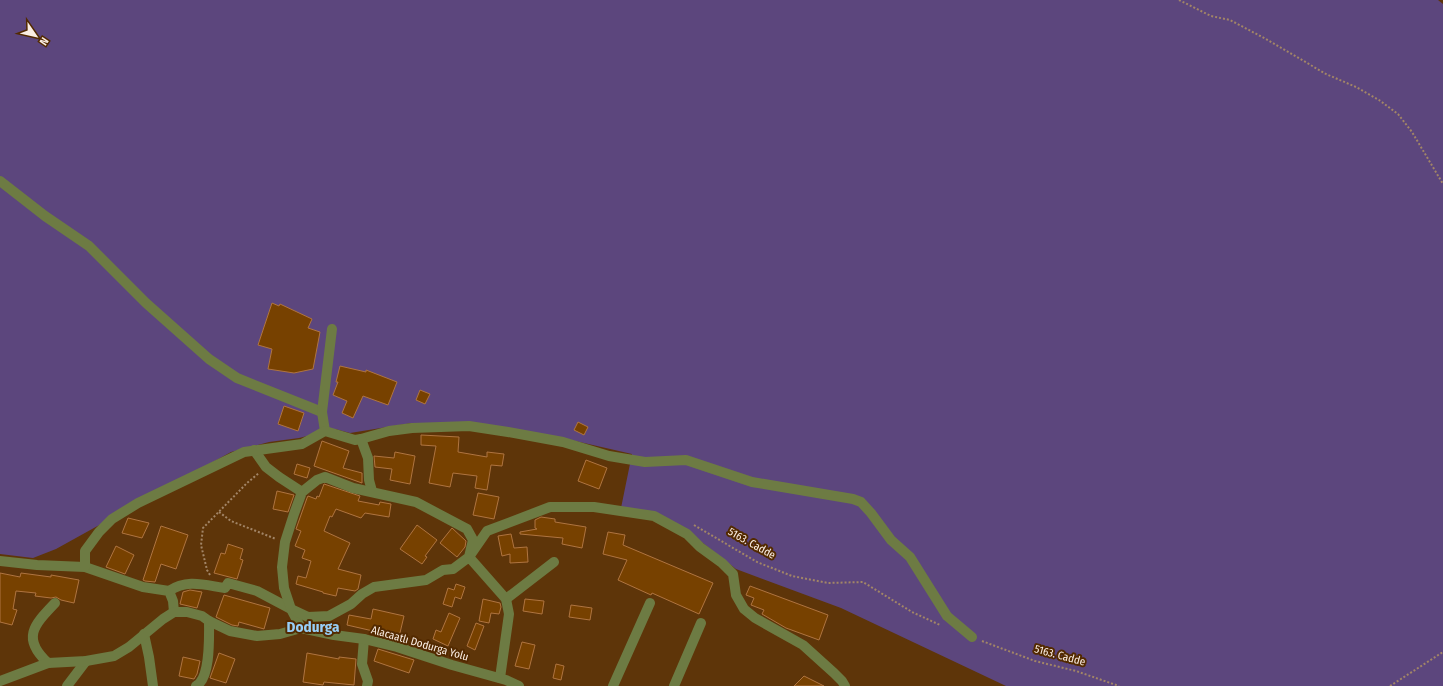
<svg xmlns="http://www.w3.org/2000/svg" width="1443" height="686" font-family="'Fira Sans Condensed',sans-serif">
  <rect width="100%" height="100%" fill="#5e3509"/>
  <polygon fill="#5c467d" points="0,0 1438,0 1443,4 1443,686 1006,686 841,608 736,569 681,526 621,508 632,454 571,440 412,423 350,433 335,429 299,438 269,442 231,452 56,549 33,558 0,554"/>
  <g fill="#774100" stroke="#af7440">
    <polygon points="272,303 279,306 280,304 312,319 308,328 320,332 313,369 294,373 268,369 272,349 258,345"/>
    <polygon points="340,366 366,372 366,370 397,382 388,405 363,396 353,418 342,413 347,401 333,395 338,382 336,382"/>
    <polygon points="420,390 430,394 425,404 416,400"/>
    <polygon points="284,406 304,413 298,431 278,424"/>
    <polygon points="578,422 588,427 584,435 574,430"/>
    <polygon points="421,435 459,437 458,452 487,457 487,452 504,454 502,466 491,465 487,490 475,488 477,476 453,473 450,487 429,483 436,446 421,445"/>
    <polygon points="322,441 349,451 343,468 362,473 362,483 314,466"/>
    <polygon points="395,452 415,456 410,484 390,480 392,469 375,467 374,456 394,458"/>
    <polygon points="586,460 607,468 599,489 578,481"/>
    <polygon points="297,464 310,468 307,478 294,474"/>
    <polygon points="324,484 360,496 358,501 379,505 380,502 391,504 389,517 365,513 361,518 336,509 332,517 330,516 324,531 350,543 338,569 361,575 358,589 355,591 338,588 336,596 323,593 323,592 296,584 298,576 306,578 311,561 302,558 305,550 295,546 301,531 296,529 307,498 308,496 316,499 317,496 319,497"/>
    <polygon points="277,491 294,495 288,512 273,509"/>
    <polygon points="478,493 499,497 494,519 473,515"/>
    <polygon points="541,517 555,519 555,522 586,527 582,548 562,544 563,538 520,534 520,532 537,529 535,528 535,520"/>
    <polygon points="128,518 149,523 142,538 122,533"/>
    <polygon points="417,525 437,540 425,556 427,557 422,564 400,549"/>
    <polygon points="161,526 188,535 176,569 161,564 155,582 145,581 143,580"/>
    <polygon points="452,528 466,541 465,547 457,557 440,543"/>
    <polygon points="608,532 625,535 623,545 713,583 699,614 652,593 651,595 618,580 627,560 603,554"/>
    <polygon points="511,534 514,548 527,547 528,562 510,563 510,554 502,556 498,536"/>
    <polygon points="228,544 243,549 240,559 243,560 237,579 214,573 221,553 225,554"/>
    <polygon points="116,546 134,555 125,574 106,567"/>
    <polygon points="0,573 20,577 21,573 51,577 51,575 79,580 74,603 61,600 56,597 51,598 35,596 36,593 16,591 13,609 17,610 12,625 0,622"/>
    <polygon points="456,584 465,587 461,599 455,597 452,607 443,604 448,588 454,590"/>
    <polygon points="750,586 828,615 819,640 786,628 762,614 764,610 751,605 754,598 746,595"/>
    <polygon points="190,590 202,592 197,608 180,604 183,592"/>
    <polygon points="224,595 270,608 264,629 239,622 238,626 232,625 216,617"/>
    <polygon points="483,599 500,603 501,607 499,614 491,613 489,623 479,621"/>
    <polygon points="525,599 544,601 542,614 523,611"/>
    <polygon points="571,605 592,608 590,620 569,617"/>
    <polygon points="373,609 404,616 399,637 347,625 349,615 371,619"/>
    <polygon points="449,613 460,618 448,646 433,639 436,630 441,632"/>
    <polygon points="476,623 484,626 475,650 467,646"/>
    <polygon points="522,642 535,645 529,669 515,666"/>
    <polygon points="378,649 414,660 409,673 374,661"/>
    <polygon points="219,653 235,659 226,683 210,678"/>
    <polygon points="307,653 339,659 339,657 356,659 354,685 324,682 323,685 303,682"/>
    <polygon points="183,657 200,661 197,674 194,679 179,676"/>
    <polygon points="556,664 564,666 561,680 553,678"/>
    <polygon points="804,676 824,686 794,686"/>
  </g>
  <g fill="none" stroke-linecap="round" stroke-linejoin="round">
    <g stroke="#a28567" stroke-width="2" stroke-dasharray="2 2" stroke-linecap="butt">
      <polyline points="1179,0 1211,16 1230,20 1266,39 1326,74 1356,87 1379,100 1398,114 1412,132 1443,184"/>
      <polyline points="219,512 231,521 276,539"/>
      <polyline points="694,525 757,562 792,576 828,583 863,582 912,612 940,625"/>
      <polyline points="210,575 207,570 201,545 203,528 247,483 259,473"/>
      <polyline points="982,641 1035,661 1076,671 1119,686"/>
      <polyline points="1390,686 1443,652"/>
    </g>
    <g stroke="#6d7b43" stroke-width="10">
      <polyline points="0,181 45,216 89,246 146,303 209,359 237,378 322,412"/>
      <polyline points="325,431 322,412 332,329"/>
      <polyline points="361,439 389,431 412,428 469,426 508,432 563,442 609,456 645,462 686,460 752,482 853,499 861,502 871,513 891,540 910,557 947,616 972,637"/>
      <polyline points="254,450 266,467 279,477 302,492"/>
      <polyline points="0,561 37,565 85,567 143,587 169,591 173,601 174,612"/>
      <polyline points="85,567 85,551 99,532 112,519 138,503 244,452 302,444 325,431 355,440 361,439 368,458 369,480 372,491"/>
      <path d="M169,591C187,579 204,585 225,588L228,583L257,591L291,609L301,628"/>
      <polyline points="506,599 554,562"/>
      <polyline points="144,634 149,657 153,686"/>
      <polyline points="364,639 362,664 368,681 367,686"/>
      <path d="M48,663C21,638 34,625 55,603"/>
      <polyline points="500,678 509,614 506,599 469,557 473,540 467,529 416,502 353,488 325,477 317,480 302,492 294,514 285,542 282,567 284,588 291,609 308,617 329,616 351,604 362,594 374,587 426,580 443,570 453,569 469,557 487,531 550,507 594,507 654,516 687,534 700,547 722,563 733,574 736,595 744,609 755,618 803,645 834,673 842,681 845,686"/>
      <polyline points="67,686 86,661"/>
      <path d="M196,686C211,678 209,637 209,621"/>
      <polyline points="613,686 650,603"/>
      <polyline points="674,686 701,623"/>
    </g>
    <polyline stroke="#6d7b43" stroke-width="10" points="0,681 48,663 86,661 114,656 129,647 163,619 174,612 187,612 202,616 209,621 230,631 257,636 280,634 301,628 334,635 364,639 397,647 452,665 506,680 519,686"/>
  </g>
  <g text-anchor="middle" stroke-width="4" stroke-linejoin="round" paint-order="stroke">
    <g font-size="11" fill="#fbeee3" stroke="#532a00">
      <text transform="translate(752 543) rotate(29)" y="4">5163. Cadde</text>
      <text transform="translate(420 643) rotate(16)" y="4">Alacaatlı Dodurga Yolu</text>
      <text transform="translate(1060 655) rotate(15)" y="4">5163. Cadde</text>
    </g>
    <g font-size="15" font-weight="bold" fill="#98cff7" stroke="#532a00">
      <text x="313" y="632">Dodurga</text>
    </g>
  </g>
  <g transform="translate(36 36) rotate(124)" stroke="#532a00" stroke-width="3" paint-order="stroke">
  <path d="M0-3L7 15L0 10L-7 15Z" fill="#fbeee3"/>
  <text y="-6" font-size="11" font-weight="bold" text-anchor="middle" fill="#fbeee3">N</text>
  </g>
</svg>
